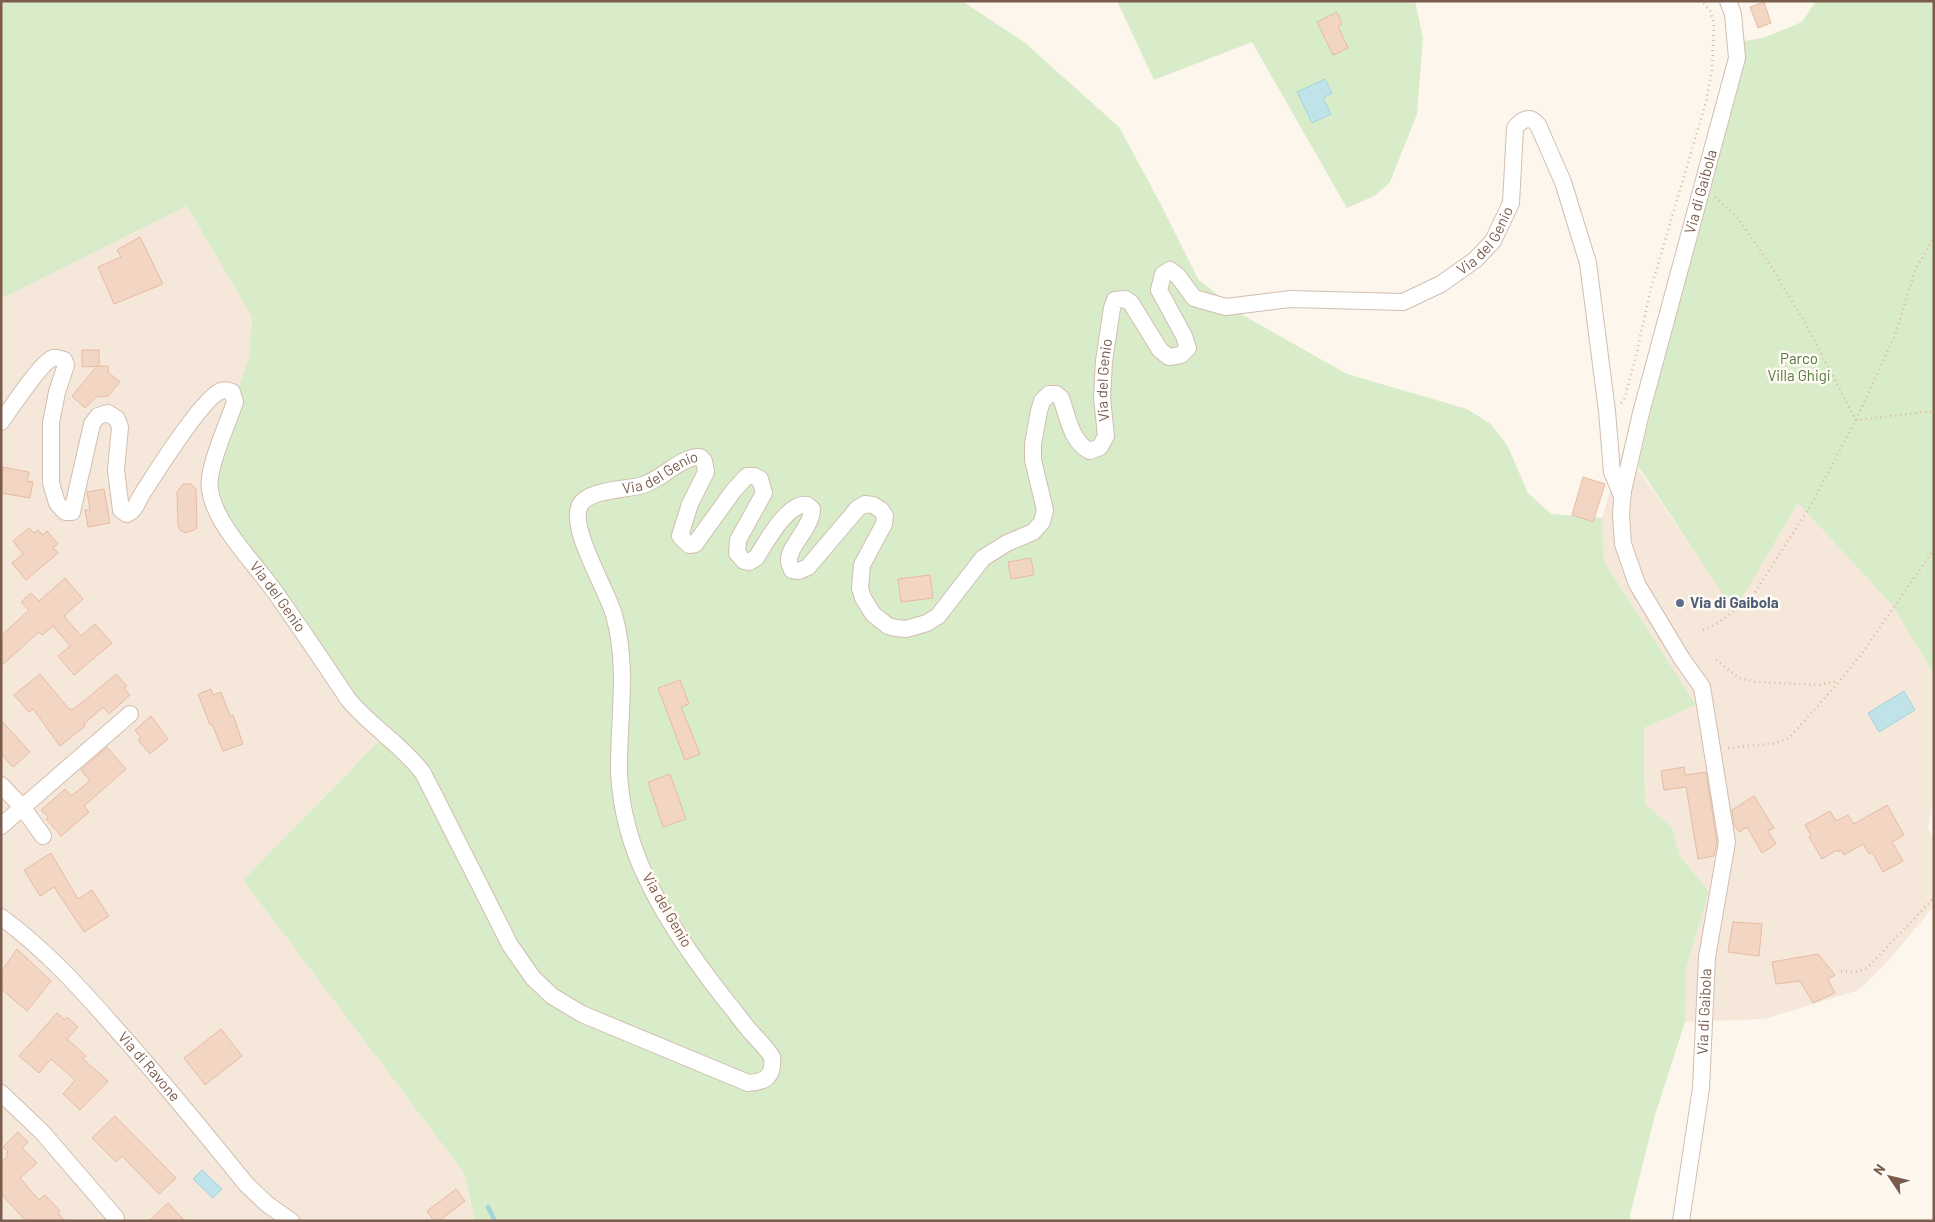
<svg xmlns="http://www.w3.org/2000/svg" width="1935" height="1222" font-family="Barlow,sans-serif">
  <rect width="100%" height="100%" fill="#fdf6ec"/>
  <g fill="#f5e8da">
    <polygon points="187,206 252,317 249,357 221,437 213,500 299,612 384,736 243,880 464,1173 475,1221 1,1220 1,299"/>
    <polygon points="1624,448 1734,610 1798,503 1891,604 1934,674 1934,794 1928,828 1934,839 1934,906 1890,959 1859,990 1764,1019 1685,1022 1686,969 1709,893 1680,856 1672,827 1645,804 1644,728 1696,705 1604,561 1602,518"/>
  </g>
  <g fill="#d8ecc9">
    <polygon points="1,1 962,1 1024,42 1119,127 1158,199 1198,279 1241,314 1347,374 1467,409 1491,424 1508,447 1528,493 1551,514 1602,518 1604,561 1696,705 1644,728 1645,804 1672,827 1680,856 1709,892 1686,969 1685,1022 1655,1115 1630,1215 1631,1221 475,1221 464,1173 243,880 384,736 299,612 213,500 221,437 249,357 252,317 187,206 1,299"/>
    <polygon points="1117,1 1415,1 1423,38 1417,114 1390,182 1376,195 1347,208 1252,42 1154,80"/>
    <polygon points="1816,1 1934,1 1934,674 1891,604 1798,503 1734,611 1638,466 1738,42 1763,38 1802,22"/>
  </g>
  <g fill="#bfe3e8" stroke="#a5d3da">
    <polygon points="1325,79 1332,93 1323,98 1331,114 1312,123 1297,92"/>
    <polygon points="1904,691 1915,710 1879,732 1868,713"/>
    <polygon points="202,1170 222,1189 213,1198 193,1179"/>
  </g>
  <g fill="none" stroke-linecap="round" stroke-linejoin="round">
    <polyline stroke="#a5d3da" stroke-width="4.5" points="488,1207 495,1221"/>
  </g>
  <g fill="#f3d5c3" stroke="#e6bba3">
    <polygon points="1764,2 1771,23 1758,28 1750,7"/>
    <polygon points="1337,12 1342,24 1338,26 1348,48 1333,55 1317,22"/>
    <polygon points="140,237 163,284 114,304 98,267 121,257 117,250"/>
    <polygon points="82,350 99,350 99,366 82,367"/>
    <polygon points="97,366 108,366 108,372 120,382 108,396 96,397 85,408 72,396"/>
    <polygon points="3,467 29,472 27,481 33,482 30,498 1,493"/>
    <polygon points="1583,477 1605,484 1593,522 1572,515"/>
    <polygon points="183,484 191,484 196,489 197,524 196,529 186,533 181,531 178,526 177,492"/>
    <polygon points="104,489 110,523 88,527 85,510 90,510 87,492"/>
    <polygon points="29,528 34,533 38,530 43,535 47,531 58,544 53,547 58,553 26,580 12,563 23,554 13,541"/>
    <polygon points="1031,558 1034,575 1011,579 1008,562"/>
    <polygon points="930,575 933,598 901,602 898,579"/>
    <polygon points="65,578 83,599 64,616 81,636 95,624 112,643 74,675 58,656 70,646 53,626 42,635 39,632 1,666 1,636 29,610 21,602 31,593 39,601"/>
    <polygon points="40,674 69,709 72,710 90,696 116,674 127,686 124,688 130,695 109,714 103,707 84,724 85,726 60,746 33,709 29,712 14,695"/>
    <polygon points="680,680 689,704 681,707 700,754 685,760 658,688"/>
    <polygon points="211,689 213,695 221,692 230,716 233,715 243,744 223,751 212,724 210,725 198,694"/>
    <polygon points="151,716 168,739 150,754 138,740 141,738 135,730"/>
    <polygon points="1,720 30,752 13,767 1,754"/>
    <polygon points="107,747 126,769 84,806 89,812 61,836 46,819 48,817 41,810 65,789 71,796 90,781 81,770"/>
    <polygon points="1684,767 1685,775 1706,772 1717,842 1714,856 1698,859 1686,787 1664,790 1661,771"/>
    <polygon points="670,774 686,819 663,827 648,782"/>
    <polygon points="1754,796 1774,828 1768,831 1776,844 1762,853 1747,827 1739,832 1734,825 1732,810"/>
    <polygon points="1887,805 1904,835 1892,842 1903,861 1883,872 1872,852 1869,854 1863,844 1844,855 1841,850 1838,852 1837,850 1822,859 1809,837 1811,836 1805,825 1830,811 1836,821 1848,815 1854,824"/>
    <polygon points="51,853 78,899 92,890 109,916 84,932 54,887 40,896 24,870"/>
    <polygon points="1733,922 1762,924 1759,956 1728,952"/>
    <polygon points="17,949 51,981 27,1011 1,989 1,972"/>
    <polygon points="1818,954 1835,975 1828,979 1835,993 1813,1003 1800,981 1776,984 1772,962"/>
    <polygon points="57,1013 65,1020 67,1017 78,1027 67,1039 86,1056 83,1059 108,1081 80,1110 63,1094 75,1080 51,1059 39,1073 19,1056"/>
    <polygon points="221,1029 242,1056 205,1085 184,1058"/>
    <polygon points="115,1116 176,1178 159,1194 122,1156 116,1162 92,1138"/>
    <polygon points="18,1132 28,1142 22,1148 37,1163 20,1178 39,1200 45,1195 60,1211 58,1213 65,1221 26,1221 1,1194 1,1162 8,1156 6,1154 8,1152 3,1147"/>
    <polygon points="456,1189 465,1201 439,1221 434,1221 427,1211"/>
    <polygon points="168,1203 185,1221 149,1221"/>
  </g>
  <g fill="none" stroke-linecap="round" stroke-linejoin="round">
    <defs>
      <g id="minor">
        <path id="s1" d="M1,422C9,411 42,361 53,358C56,357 60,359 64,360L66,365L57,392L51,423V483L57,503L65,512H72L92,424L98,416L108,413L117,419L120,427L116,470L121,510L127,514C136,510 137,502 142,494C155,474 203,397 221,391C225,389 228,391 232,392L235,402C228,423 206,470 210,490C215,525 255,563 275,592C300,627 324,663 348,699C371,727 401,744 423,773L510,945L533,978L552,996L582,1014L748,1083C766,1082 774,1076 772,1057C766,1047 758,1040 750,1031C742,1022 735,1011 727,1002C697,964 665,919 645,875C630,843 621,808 619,773C618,721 629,667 614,615C608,591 568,528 580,505C589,489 627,490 643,485C662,479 682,456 700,457L704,461L706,472L690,504L680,536L689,545L695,544L734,490L747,476H754L760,479L764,493L738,540L737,553L744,561L749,562L756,558C766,543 787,502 807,505L812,509C812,528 787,547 789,562C789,563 792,570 792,570L799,571L808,567L858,508L865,504L873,505L881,510L885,516L884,524L862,565L861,577L860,588L863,598L873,614L888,626L896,628L906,629L927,623L938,616L983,558L1007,543L1033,532L1042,522L1045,510L1033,460V444L1039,411L1042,401L1049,394H1056L1061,398C1068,417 1071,442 1090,451L1100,447L1106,436L1102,398L1104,361L1112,308L1115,300L1125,299L1131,303L1160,350L1169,357L1181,355L1188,348L1184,336L1159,290L1163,274L1170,270L1178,276L1194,298L1226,307L1290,299L1403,302L1441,284L1475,260L1493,241L1511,203L1515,128C1522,119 1530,115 1538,125L1563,182L1588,263L1607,411L1612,472L1622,496"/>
        <polyline points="1,785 23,808 43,836"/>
        <polyline points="1,826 130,714"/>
        <path id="s2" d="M1,917C45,949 81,989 116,1029C161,1079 204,1132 246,1184L267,1204L291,1221"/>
        <polyline points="1,1093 42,1132 116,1218"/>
        <path id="s3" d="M1681,1221L1701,1088L1707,957L1727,842L1702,687L1682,659L1637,584L1623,544L1621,514L1623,491L1641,413L1737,58L1733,14L1728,1"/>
      </g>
    </defs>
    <use href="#minor" stroke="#d1beb0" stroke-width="18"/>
    <g stroke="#d9b8a5" stroke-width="2.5" stroke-dasharray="1 4" stroke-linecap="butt">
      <polyline points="1715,197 1737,217 1769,263 1805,323 1856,420 1934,411"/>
      <polyline points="1621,403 1624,400 1636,356 1651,288 1706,102 1712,70 1714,23 1710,11 1702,1"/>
      <polyline points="1703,630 1718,623 1752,597 1811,505 1856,420 1895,335 1915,270 1934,238"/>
      <polyline points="1716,660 1739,678 1757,682 1819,685 1839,681"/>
      <polyline points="1728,748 1776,743 1789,738 1840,681 1863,652 1934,549"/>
      <polyline points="1841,971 1855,972 1867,968 1934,898"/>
    </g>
    <use href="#minor" stroke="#fff" stroke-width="16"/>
  </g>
  <circle fill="#5c6f8a" stroke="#fffaf3" stroke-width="2" cx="1680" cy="603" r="5"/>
  <g text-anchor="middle" stroke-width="5" stroke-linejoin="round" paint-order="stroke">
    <g font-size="15" fill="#7a5c4d" stroke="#fffaf3">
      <text dy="5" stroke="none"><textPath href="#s3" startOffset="1066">Via di Gaibola</textPath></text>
      <text dy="5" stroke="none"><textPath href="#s1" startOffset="4188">Via del Genio</textPath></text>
      <text dy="5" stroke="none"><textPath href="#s1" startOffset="3558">Via del Genio</textPath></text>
      <text dy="5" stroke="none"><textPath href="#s1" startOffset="2316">Via del Genio</textPath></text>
      <text dy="5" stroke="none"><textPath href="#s1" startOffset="878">Via del Genio</textPath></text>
      <text transform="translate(667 910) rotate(60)" y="5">Via del Genio</text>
      <text dy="5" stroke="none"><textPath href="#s3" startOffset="211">Via di Gaibola</textPath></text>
      <text dy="5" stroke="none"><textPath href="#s2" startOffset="211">Via di Ravone</textPath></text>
    </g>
    <g font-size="15" fill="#537a41" stroke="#fffaf3">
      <text x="1799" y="364">Parco<tspan x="1799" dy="17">Villa Ghigi</tspan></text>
    </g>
    <g font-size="15" font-weight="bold" fill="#4e5e75" stroke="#fffaf3" text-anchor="start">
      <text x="1690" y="608">Via di Gaibola</text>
    </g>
  </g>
  <rect width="1935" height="1222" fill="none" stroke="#7a5c4d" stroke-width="5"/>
  <g transform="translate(1890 1177) rotate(305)" stroke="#fffaf3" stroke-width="4" paint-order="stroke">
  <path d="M0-4L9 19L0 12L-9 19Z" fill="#7a5c4d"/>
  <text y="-8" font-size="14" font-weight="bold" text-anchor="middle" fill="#7a5c4d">N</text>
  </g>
</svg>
